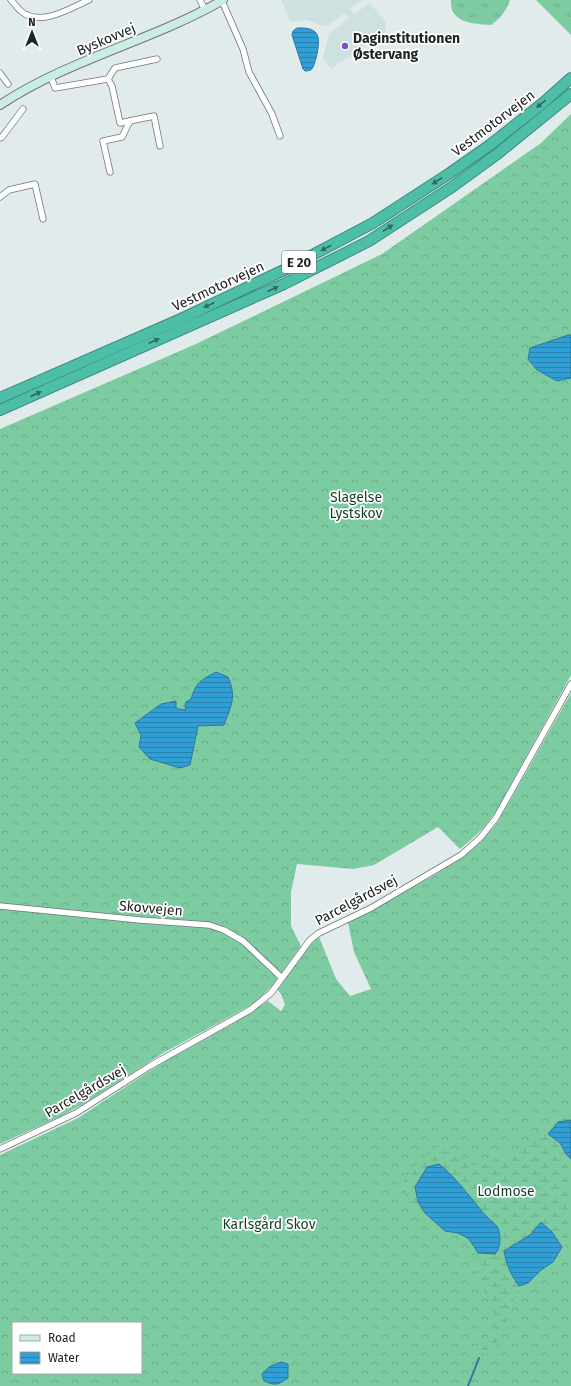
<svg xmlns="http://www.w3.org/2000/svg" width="571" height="1386" font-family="'Fira Sans',sans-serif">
  <defs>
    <pattern id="grass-tufts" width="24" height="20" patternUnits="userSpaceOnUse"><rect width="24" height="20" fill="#7ccba1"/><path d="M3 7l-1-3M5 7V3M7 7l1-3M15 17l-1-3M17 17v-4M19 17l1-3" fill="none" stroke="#6bae8a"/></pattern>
    <pattern id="forest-crowns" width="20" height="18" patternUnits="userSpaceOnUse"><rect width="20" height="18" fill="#7ccba1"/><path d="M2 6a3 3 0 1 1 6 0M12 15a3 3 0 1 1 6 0" fill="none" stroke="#6bae8a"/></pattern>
    <pattern id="wetland-marsh" width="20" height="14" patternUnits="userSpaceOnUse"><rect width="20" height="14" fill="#7ccba1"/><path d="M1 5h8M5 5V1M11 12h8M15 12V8" fill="none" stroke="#6bae8a"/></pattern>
    <pattern id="water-rules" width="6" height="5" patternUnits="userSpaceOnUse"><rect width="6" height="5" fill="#319ed6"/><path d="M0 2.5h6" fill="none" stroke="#2981ad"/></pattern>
  </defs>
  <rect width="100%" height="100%" fill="#e1ebeb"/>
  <polygon fill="#cee1e1" points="281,0 362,0 350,9 354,14 370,3 386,23 385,32 331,69 323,58 329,34 349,18 345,13 327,26 322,26 307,20 291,22"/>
  <g fill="url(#grass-tufts)">
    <path d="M451,0H510C506,12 500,18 491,25C478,24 458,24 452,10C451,7 451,3 451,0Z"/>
    <polygon points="536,0 571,0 571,35"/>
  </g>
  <g fill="url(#forest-crowns)" fill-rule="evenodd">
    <path d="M571,114V335H567L557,381L571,378V675L504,797C492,820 480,833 460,849L438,827L374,865L353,869L297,864L291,892V926L301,946L273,985L253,1004L163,1053L85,1103L61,1116L0,1144V429L196,344L382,254L541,143ZM194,691L180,768L139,747L141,735L176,701V707L178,710H186L191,700Z"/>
    <path d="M571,693V1386H0V1155L78,1118L165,1061L231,1025L268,1001L281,1011L285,1005L281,994L277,989L306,949L319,937L336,979L350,996L371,989L354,952L348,923L433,876L463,857L481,842L498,822ZM13,1323H141V1373H13Z"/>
  </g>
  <polygon fill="url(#wetland-marsh)" points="558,1122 548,1134 560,1143 566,1154 571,1159 571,1241 562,1247 552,1232 541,1222 530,1236 504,1251 513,1278 519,1286 511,1309 493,1353 480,1354 475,1348 492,1338 495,1330 494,1315 491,1305 481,1285 476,1273 478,1253 489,1254 498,1227 487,1217 448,1170 418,1202 425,1213 407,1202 404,1192 405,1178 430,1150 439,1146 461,1161 474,1165 488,1162 520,1148 536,1132"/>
  <g fill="url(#water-rules)" stroke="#2c79a1">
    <path d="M297,28C318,27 321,35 317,54C316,58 315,63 313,67C312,70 309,71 305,71L303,69L292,35L293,31Z"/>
    <polygon points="568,335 571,335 571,378 557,381 537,370 528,359 530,348"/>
    <path d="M216,672L228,677C237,697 231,706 224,725L198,726L190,765L180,768L150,759L139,747L141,735L135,723L161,704L176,701V707L178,709L186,710L185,706L186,702L191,699C196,682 201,680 216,672Z"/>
    <polygon points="571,1120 571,1159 566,1154 560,1143 548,1134 558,1122"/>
    <path d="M439,1164C458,1179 471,1199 487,1217C490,1220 496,1224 498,1228C501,1236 501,1248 495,1254L478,1253L469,1239L458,1233L445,1231L425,1213L418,1202L415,1187L427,1167Z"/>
    <path d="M541,1222L552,1232L562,1247L553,1262L541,1270L528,1283L519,1286C511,1275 506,1264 504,1251L530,1235Z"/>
    <path d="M281,1362L288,1364V1378C278,1385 275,1386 264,1381L262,1374L269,1367Z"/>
  </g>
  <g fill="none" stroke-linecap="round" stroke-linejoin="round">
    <polyline stroke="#2c79a1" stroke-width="2" points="468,1386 479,1358"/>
    <defs>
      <g id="minor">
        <path d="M11,0C15,4 18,9 22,12C42,27 70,8 89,0"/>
        <polyline points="200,0 205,10"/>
        <polyline points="222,1 243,49 249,72 272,114 280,136"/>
        <polyline points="0,73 8,84"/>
        <polyline points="51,77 55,88 108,79 115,68 157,59"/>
        <polyline points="108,79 112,86 120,123 154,116 160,146"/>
        <polyline points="0,138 2,137 23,109"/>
        <polyline points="110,172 103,141 122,137 130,121"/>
        <polyline points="0,197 9,190 35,184 43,219"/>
        <polyline points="0,906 140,920 209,925 224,930 243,941 282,978"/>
        <polyline points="0,1149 76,1113 150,1066 250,1010 271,993 310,940 319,933 371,908 461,855 480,838 496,818 571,684"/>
      </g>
      <path id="secondary" d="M0,105C69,59 152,41 223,0"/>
      <g id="motorway">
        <polyline points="0,398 183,318 286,269 373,223 450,173 490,145 543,103 571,78"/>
        <polyline points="0,410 284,284 369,241 452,187 496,155 571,94"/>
      </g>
    </defs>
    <use href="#minor" stroke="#6e7777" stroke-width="7"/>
    <use href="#secondary" stroke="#6e7777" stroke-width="10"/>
    <use href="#motorway" stroke="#3d887a" stroke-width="12"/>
    <use href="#minor" stroke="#fff" stroke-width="5.5"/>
    <use href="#secondary" stroke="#caece5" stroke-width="8"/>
    <use href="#motorway" stroke="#4dbea8" stroke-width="10"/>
  </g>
  <defs><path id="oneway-solid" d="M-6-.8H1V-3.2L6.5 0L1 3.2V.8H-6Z"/></defs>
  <g fill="#34695f">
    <use href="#oneway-solid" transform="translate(541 104) rotate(141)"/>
    <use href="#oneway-solid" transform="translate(437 181) rotate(147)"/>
    <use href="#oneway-solid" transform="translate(388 228) rotate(-33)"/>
    <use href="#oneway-solid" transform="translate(326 248) rotate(152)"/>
    <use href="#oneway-solid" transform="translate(273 289) rotate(-24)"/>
    <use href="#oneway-solid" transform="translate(209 305) rotate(155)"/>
    <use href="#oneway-solid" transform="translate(154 341) rotate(-24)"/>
    <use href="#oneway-solid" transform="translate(36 394) rotate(-24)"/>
  </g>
  <circle fill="#7651ca" stroke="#fff" stroke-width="1.5" cx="345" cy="46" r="4"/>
  <g text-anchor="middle" stroke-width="3.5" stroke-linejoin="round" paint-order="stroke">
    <rect fill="#fff" stroke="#636666" stroke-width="1" x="282" y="251" width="34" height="22" rx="3"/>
    <g font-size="13" font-weight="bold" fill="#202424">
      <text x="299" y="267">E 20</text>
    </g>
    <g font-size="14" font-weight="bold" fill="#202424" stroke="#fff" text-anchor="start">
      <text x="353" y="43">Daginstitutionen<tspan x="353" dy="16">Østervang</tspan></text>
    </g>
    <g font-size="14" fill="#202424" stroke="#fff">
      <text transform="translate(106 39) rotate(-23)" y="5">Byskovvej</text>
      <text transform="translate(493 123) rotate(-37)" y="5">Vestmotorvejen</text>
      <text transform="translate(218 286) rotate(-25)" y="5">Vestmotorvejen</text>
      <text transform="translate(356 900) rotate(-28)" y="5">Parcelgårdsvej</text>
      <text transform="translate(151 908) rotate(5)" y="5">Skovvejen</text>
      <text transform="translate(85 1091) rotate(-30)" y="5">Parcelgårdsvej</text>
    </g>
    <g font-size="14" fill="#123f2a" stroke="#fff">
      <text x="356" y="502">Slagelse<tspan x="356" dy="16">Lystskov</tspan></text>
      <text x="506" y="1196">Lodmose</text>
      <text x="269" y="1229">Karlsgård Skov</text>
    </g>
  </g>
  <rect x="12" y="1322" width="130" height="52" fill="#ffffff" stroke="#a6a7a7"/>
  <rect x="20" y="1335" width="20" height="6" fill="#caece5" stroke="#a6a7a7"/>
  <text x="48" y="1342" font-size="12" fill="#202424">Road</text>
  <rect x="20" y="1352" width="20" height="12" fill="url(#water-rules)" stroke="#a6a7a7"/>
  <text x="48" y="1362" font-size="12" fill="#202424">Water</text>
  <g transform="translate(32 32)" stroke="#ffffff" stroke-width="3" paint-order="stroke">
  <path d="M0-3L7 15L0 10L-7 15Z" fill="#202424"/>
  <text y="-6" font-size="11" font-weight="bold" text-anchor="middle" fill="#202424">N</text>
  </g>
</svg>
